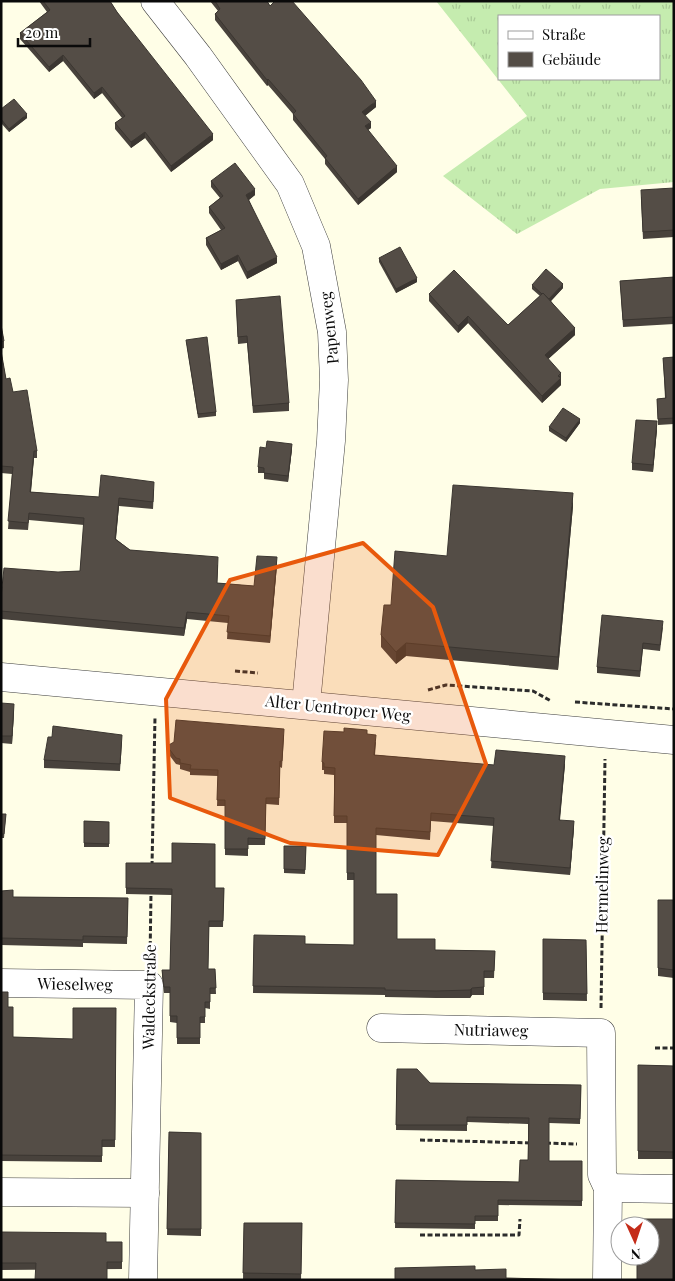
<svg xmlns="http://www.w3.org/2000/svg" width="675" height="1281" font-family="'Playfair Display',serif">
  <defs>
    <pattern id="grass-tufts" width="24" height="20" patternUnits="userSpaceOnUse" patternTransform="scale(1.25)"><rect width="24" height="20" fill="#c5ecaf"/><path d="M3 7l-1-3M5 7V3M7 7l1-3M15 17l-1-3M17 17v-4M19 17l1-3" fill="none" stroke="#a8c995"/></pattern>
  </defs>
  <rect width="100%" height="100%" fill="#fffee7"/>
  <path fill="url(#grass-tufts)" fill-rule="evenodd" d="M436,1H674V182L600,189L517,234L443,176L527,116ZM499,16H659V79H499Z"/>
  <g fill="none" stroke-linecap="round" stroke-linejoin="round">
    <defs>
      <g id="minor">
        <polyline points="155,1 198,56 290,184 316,246 332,332 334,380 331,441 306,704"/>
        <polyline points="1,983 149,985 143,1280"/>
        <polyline points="381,1028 601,1033 602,1175 608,1188 607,1280"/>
        <polyline points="608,1188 674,1189"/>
        <polyline points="1,1192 145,1193"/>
      </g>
      <polyline id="tertiary" points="1,677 674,740"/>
    </defs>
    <use href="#minor" stroke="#3d3d3d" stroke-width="29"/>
    <use href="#tertiary" stroke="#3d3d3d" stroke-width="29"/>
    <g stroke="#2c2c2c" stroke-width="3" stroke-dasharray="5 2.5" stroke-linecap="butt">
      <polyline points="235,671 258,673"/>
      <polyline points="428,690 446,685 533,691 551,701"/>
      <polyline points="575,702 674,709"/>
      <polyline points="152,866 155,717"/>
      <polyline points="150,961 151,892"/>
      <polyline points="601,1008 605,759"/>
      <polyline points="655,1048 674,1048"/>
      <polyline points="420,1140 532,1143"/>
      <polyline points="546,1143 577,1144"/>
      <polyline points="420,1235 519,1235 520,1219"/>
    </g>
    <use href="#minor" stroke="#fff" stroke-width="28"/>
    <use href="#tertiary" stroke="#fff" stroke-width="28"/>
  </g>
  <g fill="#48423c">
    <polygon points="39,1 110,1 117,12 213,140 171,172 145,138 131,148 115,129 115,123 122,118 102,93 94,99 63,61 49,72 20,39 20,33 47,12"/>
    <polygon points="210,1 267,1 270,6 376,107 365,116 371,128 368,130 397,172 358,205 325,164 325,159 293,120 293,114 268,85 267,86 215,20 215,14 218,11"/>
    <polygon points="1,109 27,118 9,132 1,123"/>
    <polygon points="211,181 255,195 249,200 277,263 247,279 238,261 221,270 206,245 206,238 221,230 209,213 209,207 220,198 211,187"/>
    <polygon points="674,188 674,237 643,239 641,197"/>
    <polygon points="379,258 417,282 396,293 379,262"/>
    <polygon points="674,277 674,324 623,327 620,281"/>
    <polygon points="532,285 563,288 551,301 575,335 548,359 561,380 561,385 542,403 468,323 458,333 429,301 429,294 508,325 540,296 532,289"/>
    <polygon points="236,300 289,403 289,411 253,413 247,343 238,344"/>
    <polygon points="1,325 4,341 4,348 1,349"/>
    <polygon points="186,340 216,412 216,416 198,418"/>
    <polygon points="1,351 6,379 13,392 37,451 37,458 34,458 31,492 99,497 154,489 153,509 119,506 116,539 130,550 218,565 217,583 254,586 277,565 270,643 227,639 228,623 187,619 184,636 1,619 1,597 58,572 80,571 84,525 29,520 28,530 8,529 12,474 1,473"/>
    <polygon points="674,357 674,424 658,425 657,399 665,398 663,358"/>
    <polygon points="580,423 566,442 549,431 549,427"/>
    <polygon points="657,429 653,472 632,470 632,463"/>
    <polygon points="292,449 288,482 264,479 264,473 258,473 258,467"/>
    <polygon points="573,506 558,670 406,656 396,664 381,647 381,635 391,605 447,556"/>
    <polygon points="663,627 660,651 643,649 640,677 597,673 597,667"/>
    <polygon points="1,703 14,712 12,744 1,743"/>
    <polygon points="284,735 282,768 280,767 279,805 266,804 265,845 248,845 248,856 225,855 225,806 217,806 218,776 190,775 190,772 180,769 180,765 176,764 167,752 167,746"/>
    <polygon points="122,742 120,771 44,768 44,760"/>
    <polygon points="376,742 375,755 494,765 565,764 560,820 574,828 570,875 491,868 494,826 431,821 430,840 376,835 376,894 397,939 435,950 495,951 494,978 484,978 484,995 472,995 470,998 436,998 385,997 385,995 253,993 254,935 305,944 354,945 354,880 347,880 347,823 334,823 334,775 324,774 324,770 322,770 322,762"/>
    <polygon points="1,814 6,814 4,838 1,838"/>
    <polygon points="84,821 109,822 109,847 84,847"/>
    <polygon points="284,846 306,846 305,874 284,873"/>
    <polygon points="126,863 215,888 224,888 223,927 209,927 208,969 215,969 216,994 210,994 210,1009 205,1008 205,1023 200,1023 200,1044 177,1044 177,1023 170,1022 170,993 164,993 162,976 162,970 170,970 172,895 126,894"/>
    <polygon points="1,891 13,897 128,898 127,944 83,943 83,947 1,945"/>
    <polygon points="658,900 674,900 674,978 658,976"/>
    <polygon points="543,939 586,940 587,1001 543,1000"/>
    <polygon points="1,992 8,1007 13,1037 73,1039 116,1008 115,1147 102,1147 102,1162 1,1161"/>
    <polygon points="674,1042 674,1159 638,1159 638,1065 674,1066"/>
    <polygon points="397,1069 430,1083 581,1085 580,1124 549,1123 549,1161 582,1161 582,1206 498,1205 498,1221 475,1221 475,1229 395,1228 396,1180 519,1182 528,1160 528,1124 467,1122 467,1131 396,1130"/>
    <polygon points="169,1132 201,1133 201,1236 167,1235"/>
    <polygon points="244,1223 302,1223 301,1280 243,1280"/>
    <polygon points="1,1232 106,1242 122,1242 122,1269 1,1270"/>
  </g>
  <g fill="#3b3631">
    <polygon points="63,55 63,61 49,72 49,67"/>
    <polygon points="268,79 268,85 267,86 267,80"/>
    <polygon points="102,87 102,93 94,99 94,93"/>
    <polygon points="376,101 376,107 362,118 362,112"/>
    <polygon points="27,114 27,118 9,132 9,129"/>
    <polygon points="371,122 371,128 365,132 365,126"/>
    <polygon points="145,132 145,138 131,148 131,142"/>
    <polygon points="213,134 213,140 171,172 171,166"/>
    <polygon points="397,166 397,172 358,205 358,199"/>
    <polygon points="255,189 255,195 246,202 246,195"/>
    <polygon points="238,255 238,261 221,270 221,264"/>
    <polygon points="277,257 277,263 247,279 247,272"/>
    <polygon points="417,278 417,282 396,293 396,289"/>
    <polygon points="563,284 563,288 549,303 549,300"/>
    <polygon points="468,316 468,323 458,333 458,326"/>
    <polygon points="575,328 575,335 545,362 545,355"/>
    <polygon points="561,373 561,385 542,403 542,396"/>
    <polygon points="580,419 580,423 566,442 566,438"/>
    <polygon points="657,421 657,429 653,472 653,465"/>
    <polygon points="292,444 292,449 288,482 288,476"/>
    <polygon points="34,451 34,458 30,500 30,492"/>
    <polygon points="573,493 573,506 558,670 558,657"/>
    <polygon points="119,498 119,506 115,546 115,539"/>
    <polygon points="277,557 277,565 270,643 270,636"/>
    <polygon points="187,612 187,619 184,636 184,628"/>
    <polygon points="406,643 406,656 396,664 396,652"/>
    <polygon points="14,704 14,712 12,744 12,736"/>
    <polygon points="565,756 565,764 559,827 559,820"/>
    <polygon points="574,821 574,828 570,875 570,868"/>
    <polygon points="472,988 472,995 470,998 470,990"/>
  </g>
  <g fill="#544d46" stroke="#3b3631">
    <polygon points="43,1 110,1 117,12 213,134 171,166 145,132 131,142 115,123 125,116 102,87 94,93 63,55 49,67 20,33 50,10"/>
    <polygon points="215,1 267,1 270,6 275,1 292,1 361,80 376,101 362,112 371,122 365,126 397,166 358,199 325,158 327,156 293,114 296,111 268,79 267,80 215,14 220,9"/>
    <polygon points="14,99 27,114 9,129 1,119 1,109"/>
    <polygon points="235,163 255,189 246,195 277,257 247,272 238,255 221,264 206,238 225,228 209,207 223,196 211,181"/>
    <polygon points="674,188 674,230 643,232 641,190"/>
    <polygon points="400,247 417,278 396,289 379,258"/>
    <polygon points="546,269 563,284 549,299 543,293 542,294 532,285"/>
    <polygon points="454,270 508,325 543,293 575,328 545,355 561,373 558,376 561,378 542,396 468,316 458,326 429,294"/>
    <polygon points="674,277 674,317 623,320 620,281"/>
    <polygon points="280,296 289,403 253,406 247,336 238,337 236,300"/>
    <polygon points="1,325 4,341 1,342"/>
    <polygon points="207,337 216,412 198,414 186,340"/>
    <polygon points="1,351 6,379 10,378 13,392 27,390 37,451 34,451 30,492 99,497 101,475 154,482 153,502 119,498 115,539 130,550 218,557 217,583 254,586 257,556 277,557 270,636 227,632 229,616 187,612 184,628 1,611 1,597 4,568 58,572 80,571 84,518 29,513 28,523 8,521 13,467 1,466"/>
    <polygon points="674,357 674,418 658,419 657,399 666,398 663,358"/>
    <polygon points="563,408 580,419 566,438 549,427"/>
    <polygon points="636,420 657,421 653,465 632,463"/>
    <polygon points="267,441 292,444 288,476 264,473 264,468 258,467 260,447 266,448"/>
    <polygon points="453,485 573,493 558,657 406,643 396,652 381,635 384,605 391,605 395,551 447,556"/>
    <polygon points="602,615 663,621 660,645 643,643 640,671 597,667"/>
    <polygon points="1,703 14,704 12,736 1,736"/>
    <polygon points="176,720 284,729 282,761 280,761 279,798 266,798 265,839 248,838 248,849 225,849 225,800 217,800 218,770 190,769 191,765 180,763 180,759 176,758 167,746 174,742"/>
    <polygon points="53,726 122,735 120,764 44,760 48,737 52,737"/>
    <polygon points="344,728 367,730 367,734 376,735 374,755 494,765 496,750 565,756 559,820 574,821 570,868 491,861 494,818 431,813 430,832 376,828 376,894 397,894 397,939 435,939 435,950 495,951 494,971 484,971 484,987 472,988 470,990 436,991 385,990 385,988 253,986 254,935 305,936 305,944 354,945 354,873 347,873 347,816 334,816 335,768 324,767 324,763 322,762 324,731 344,732"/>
    <polygon points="1,814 6,814 4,834 1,834"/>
    <polygon points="84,821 109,822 109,844 84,843"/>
    <polygon points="172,843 215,844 215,888 224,888 223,921 209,921 208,969 215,969 216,988 210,988 210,1002 205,1002 205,1017 200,1017 200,1038 177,1038 177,1016 170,1016 170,987 164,987 162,970 170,970 172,889 126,888 126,863 172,863"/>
    <polygon points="284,846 306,846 305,870 284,869"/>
    <polygon points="13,890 13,897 128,898 127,937 83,936 83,940 1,938 1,891"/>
    <polygon points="658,900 674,900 674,970 658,968"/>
    <polygon points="543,939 586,940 587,994 543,993"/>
    <polygon points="1,992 8,992 8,1007 13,1007 13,1037 73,1039 73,1008 116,1008 115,1140 102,1140 102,1156 1,1155"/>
    <polygon points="674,1042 674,1152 638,1151 638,1065 674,1066"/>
    <polygon points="397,1069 417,1069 430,1083 581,1085 580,1119 549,1118 549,1161 582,1161 582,1201 498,1200 498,1216 475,1216 475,1224 395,1223 396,1180 519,1182 520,1160 528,1160 529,1118 467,1117 467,1125 396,1125"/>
    <polygon points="169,1132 201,1133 201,1229 167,1229"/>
    <polygon points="638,1219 674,1219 674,1280 637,1280 637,1256 650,1256 650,1226 638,1226"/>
    <polygon points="244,1223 302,1223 301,1274 243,1273"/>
    <polygon points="1,1232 106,1233 106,1242 122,1242 122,1262 107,1262 107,1280 35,1280 36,1263 1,1263"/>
    <polygon points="475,1266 475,1270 506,1269 506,1278 579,1280 395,1280 395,1268"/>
  </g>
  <path fill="#e8590c" fill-opacity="0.2" stroke="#e8590c" stroke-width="4" stroke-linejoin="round" d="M363,543L433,607L486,764L438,855L290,843L170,798L166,699L230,580Z"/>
  <g text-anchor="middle" stroke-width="5" stroke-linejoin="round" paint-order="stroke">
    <g font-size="16" fill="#0a0a0a" stroke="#fff">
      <text transform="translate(329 328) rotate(-96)" y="6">Papenweg</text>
      <text transform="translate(338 708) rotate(6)" y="6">Alter Uentroper Weg</text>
      <text transform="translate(602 885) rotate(-89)" y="6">Hermelinweg</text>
      <text transform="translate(75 984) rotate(1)" y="6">Wieselweg</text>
      <text transform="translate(149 997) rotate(-89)" y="6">Waldeckstraße</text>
      <text transform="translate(491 1030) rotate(1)" y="6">Nutriaweg</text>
    </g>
  </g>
  <rect width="675" height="1281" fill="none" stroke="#0a0a0a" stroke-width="5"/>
  <rect x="498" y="15" width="162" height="65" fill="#ffffff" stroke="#9d9d9d"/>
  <rect x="508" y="31" width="25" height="8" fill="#ffffff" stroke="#9d9d9d"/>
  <text x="542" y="40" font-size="15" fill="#0a0a0a">Straße</text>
  <rect x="508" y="52" width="25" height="15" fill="#544d46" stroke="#9d9d9d"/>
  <text x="542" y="65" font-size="15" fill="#0a0a0a">Gebäude</text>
  <g transform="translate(635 1241) rotate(177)"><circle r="24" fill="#ffffff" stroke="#9d9d9d"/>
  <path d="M0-4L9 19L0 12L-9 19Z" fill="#c42c19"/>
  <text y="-8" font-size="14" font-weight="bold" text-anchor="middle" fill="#0a0a0a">N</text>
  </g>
  <path d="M18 38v8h72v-8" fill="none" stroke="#0a0a0a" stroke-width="2.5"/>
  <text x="25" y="38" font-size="15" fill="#0a0a0a" stroke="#ffffff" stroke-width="4" paint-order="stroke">20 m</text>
</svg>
